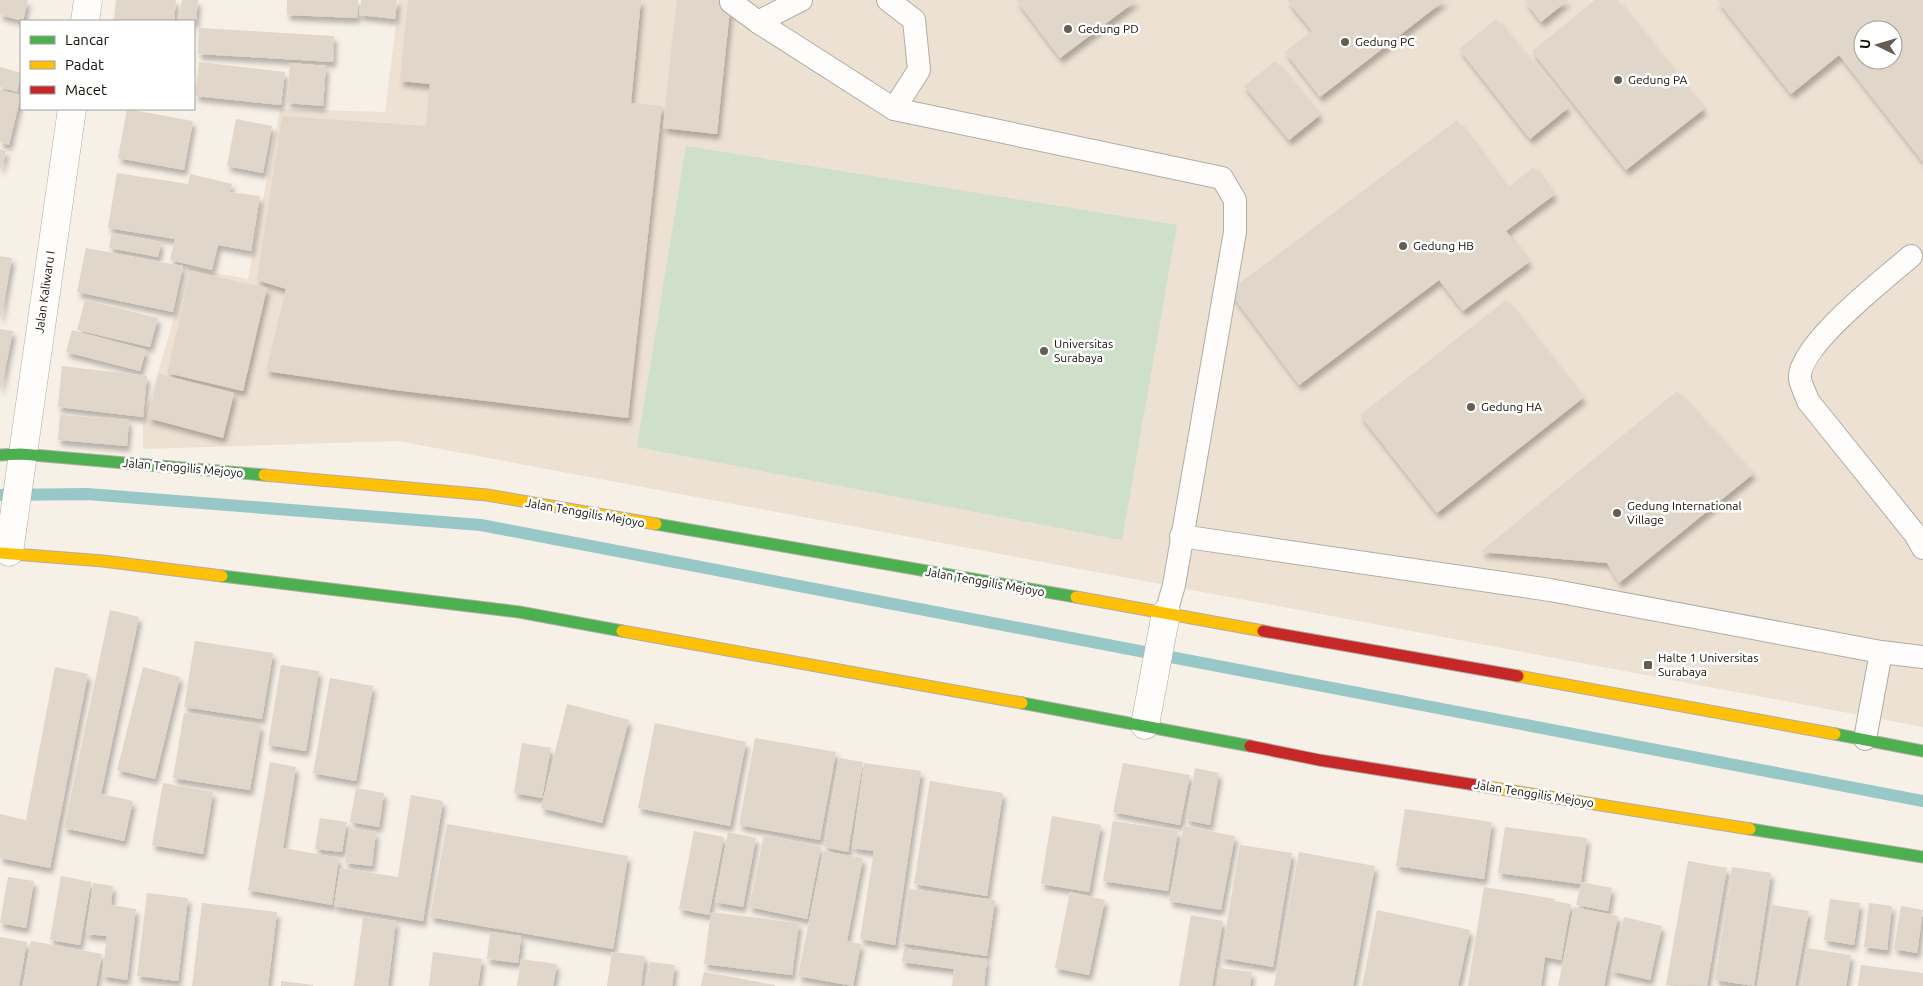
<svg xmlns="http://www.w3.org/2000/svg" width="1923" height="986" font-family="Ubuntu,sans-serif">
  <defs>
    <filter id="shadow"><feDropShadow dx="3" dy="5.5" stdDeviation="2.5" flood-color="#0004"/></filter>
  </defs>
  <rect width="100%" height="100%" fill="#f7f0e6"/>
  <path fill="#ede1d3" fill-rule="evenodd" d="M399,0H1923V727L398,441L143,449V422L189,268L248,279L280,109L385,112ZM1863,30H1893V60H1863Z"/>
  <polygon fill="#cee0c9" points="686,146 1177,225 1122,540 637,447"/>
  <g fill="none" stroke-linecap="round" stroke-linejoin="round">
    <polyline stroke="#98c7c7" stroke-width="12" points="0,495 87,494 481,525 1923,801"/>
  </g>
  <g fill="#e0d6c9" fill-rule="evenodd" filter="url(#shadow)">
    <polygon points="0,0 28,0 23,21 0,15"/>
    <polygon points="116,0 176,0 174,21 114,21"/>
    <polygon points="182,0 198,0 195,31 194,21 179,21"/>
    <polygon points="287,0 358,0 357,18 287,15"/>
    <polygon points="361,0 397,0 395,19 359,15"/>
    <polygon points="408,0 641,0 631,103 662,106 628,418 395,390 266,371 286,289 257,280 282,116 426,126 430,84 400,81"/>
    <polygon points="677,0 731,0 717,134 663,128"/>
    <polygon points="1016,0 1137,0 1060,58"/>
    <polygon points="1287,0 1445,0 1320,97 1285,52 1312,31"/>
    <polygon points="1524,0 1568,0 1541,22"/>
    <polygon points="1595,0 1617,0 1704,109 1626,170 1532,51"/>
    <path d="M1717,0H1923V162L1839,55L1791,94ZM1863,30H1893V60H1863Z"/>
    <polygon points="1496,19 1568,108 1530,139 1459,49"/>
    <polygon points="199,28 334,36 333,62 198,54"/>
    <polygon points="1275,61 1320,115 1289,140 1244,86"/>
    <polygon points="199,62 285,72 281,105 195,96"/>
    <polygon points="290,63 326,66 323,106 287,103"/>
    <polygon points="0,67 21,73 17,92 0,87"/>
    <polygon points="0,90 21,95 9,145 0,142"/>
    <polygon points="127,109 193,121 184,170 118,158"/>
    <polygon points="236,119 272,126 263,173 227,166"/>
    <polygon points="1457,120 1507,188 1534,167 1554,195 1506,231 1529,262 1463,311 1439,280 1299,385 1229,291"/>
    <polygon points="0,149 6,151 1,169 0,169"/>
    <polygon points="117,173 188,184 190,174 232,184 230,192 260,196 251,251 218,245 212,270 170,260 175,239 108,228"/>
    <polygon points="112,233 161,242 158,257 109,248"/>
    <polygon points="86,248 183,266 173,312 77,292"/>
    <polygon points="0,256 12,258 1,318 0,317"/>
    <polygon points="191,271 267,288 243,391 167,373"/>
    <polygon points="85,300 158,318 150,347 77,330"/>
    <polygon points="1506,300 1583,398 1437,513 1360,415"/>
    <polygon points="0,329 13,331 1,389 0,389"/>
    <polygon points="72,330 146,350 140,371 66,352"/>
    <polygon points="62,366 147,376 143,417 58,407"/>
    <polygon points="159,374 234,393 223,438 148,418"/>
    <polygon points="1677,391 1753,474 1619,583 1607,563 1480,552"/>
    <polygon points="60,415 129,420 127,446 58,440"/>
    <polygon points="110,610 139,617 101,794 133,801 124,841 64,828"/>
    <polygon points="195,641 273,653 262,719 184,707"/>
    <polygon points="281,665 319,671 306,751 268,745"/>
    <polygon points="55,667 88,674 50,868 0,858 0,814 26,820"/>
    <polygon points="143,667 180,677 155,779 117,770"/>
    <polygon points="330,678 373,686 356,781 313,773"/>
    <polygon points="567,704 629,720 602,823 541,808"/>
    <polygon points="184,713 261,725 250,790 173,778"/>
    <polygon points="655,723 746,742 730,826 638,808"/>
    <polygon points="755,738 836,752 820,840 739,825"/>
    <polygon points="522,743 551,748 542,798 514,793"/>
    <polygon points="839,758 863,762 848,852 824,847"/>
    <polygon points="270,762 296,767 283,848 339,858 332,905 248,890"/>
    <polygon points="864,763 921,771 895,945 860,939 874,851 852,848"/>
    <polygon points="1123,763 1190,775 1180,825 1113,812"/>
    <polygon points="1195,768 1219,773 1210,825 1186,820"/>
    <polygon points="930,781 1003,793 987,896 914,884"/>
    <polygon points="163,783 213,792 203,854 152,845"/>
    <polygon points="356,788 384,793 379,827 350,822"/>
    <polygon points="411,795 443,801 423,921 334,906 340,868 398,877"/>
    <polygon points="1405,809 1492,822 1484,879 1396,866"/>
    <polygon points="1052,816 1101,825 1089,892 1041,884"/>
    <polygon points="320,818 347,822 342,852 315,849"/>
    <polygon points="1113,821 1178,831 1168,891 1103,881"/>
    <polygon points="447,824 628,856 613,949 430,917"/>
    <polygon points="1184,826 1235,836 1221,910 1169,901"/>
    <polygon points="1505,827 1587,838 1581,882 1612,888 1608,911 1576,905 1581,884 1498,873"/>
    <polygon points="349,829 376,832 372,866 345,863"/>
    <polygon points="694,831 724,837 709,915 679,909"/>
    <polygon points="728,832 756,838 743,907 715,902"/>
    <polygon points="764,835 821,847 807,919 749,907"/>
    <polygon points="1240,845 1292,853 1273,967 1221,958"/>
    <polygon points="823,851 863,858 847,941 861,944 853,986 798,976"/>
    <polygon points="1299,852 1375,866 1353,986 1274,986"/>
    <polygon points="1688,861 1727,868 1707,986 1666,985"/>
    <polygon points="1732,867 1771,873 1754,986 1715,980"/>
    <polygon points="61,876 91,882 80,945 50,940"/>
    <polygon points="8,877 34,881 26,928 0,923"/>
    <polygon points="93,883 113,886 111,905 136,909 127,980 102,976 107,936 86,934"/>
    <polygon points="1484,887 1555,899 1554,901 1571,904 1561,960 1545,957 1541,986 1468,986"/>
    <polygon points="909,889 995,900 987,956 901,943"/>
    <polygon points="1070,892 1105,900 1089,975 1055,968"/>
    <polygon points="147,893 188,898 178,981 137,976"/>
    <polygon points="1830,899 1860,903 1854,945 1824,940"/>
    <polygon points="202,903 277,912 268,986 192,986"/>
    <polygon points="1869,903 1892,906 1887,950 1864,947"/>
    <polygon points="1772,905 1809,911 1795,986 1757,986"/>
    <polygon points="1901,906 1923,910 1917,953 1894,949"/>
    <polygon points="1574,907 1618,916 1604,986 1558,986"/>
    <polygon points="1377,910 1470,930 1458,986 1362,986"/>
    <polygon points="711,912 799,923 792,975 704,964"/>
    <polygon points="1191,915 1223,921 1212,986 1179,986"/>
    <polygon points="363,917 396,921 388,986 354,986"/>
    <polygon points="1624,917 1662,926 1650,980 1611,971"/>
    <polygon points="490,932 521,936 518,963 487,959"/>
    <polygon points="0,937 27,942 19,986 0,986"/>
    <polygon points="31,941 102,954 96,986 23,986"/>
    <polygon points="1807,948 1851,955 1846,986 1801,986"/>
    <polygon points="904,949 987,959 984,986 952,986 954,969 902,962"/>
    <polygon points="433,952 482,959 478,986 429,986"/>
    <polygon points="612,952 645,956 641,986 607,986"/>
    <polygon points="521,959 557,964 553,986 517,986"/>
    <polygon points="650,962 675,965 672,986 646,986"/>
    <polygon points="1861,965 1923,973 1923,986 1858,986"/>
    <polygon points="1219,968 1252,972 1250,986 1217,986"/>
    <polygon points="704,972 775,985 775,986 701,986"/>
    <polygon points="281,981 313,985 313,986 281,986"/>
  </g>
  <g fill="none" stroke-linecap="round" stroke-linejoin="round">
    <defs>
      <g id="lane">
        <polyline points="888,0 914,20 919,70 894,109"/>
        <polyline points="731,2 758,22 894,109 1222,178 1235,200 1235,232 1174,585 1166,613"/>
        <polyline points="758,22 801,0"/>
        <path d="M1911,256C1886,278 1796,347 1800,379C1801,386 1806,394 1808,401L1915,534L1923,548"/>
        <polyline points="1181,536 1550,590 1881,652 1865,739"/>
        <polyline points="1881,652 1923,657"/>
      </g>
      <g id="street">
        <polyline points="85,21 88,0"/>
        <polyline points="9,552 72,109"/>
        <polyline points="1145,725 1166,613"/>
      </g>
      <g id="fast">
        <polyline points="0,455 21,454 264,475"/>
        <polyline points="656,524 1076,597"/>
        <polyline points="222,576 519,612 622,631"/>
        <polyline points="1022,703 1250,746"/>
        <polyline points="1835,734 1923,751"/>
        <polyline points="1750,829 1923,857"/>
      </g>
      <g id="slow">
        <polyline points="264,475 487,495 656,524"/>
        <polyline points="0,553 103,561 222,576"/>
        <polyline points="1076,597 1263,631"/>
        <polyline points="622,631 1022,703"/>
        <polyline points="1518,676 1835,734"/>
        <polyline points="1488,787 1750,829"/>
      </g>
      <g id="jam">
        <polyline points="1263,631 1518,676"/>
        <polyline points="1250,746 1319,760 1488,787"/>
      </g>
    </defs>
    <use href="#lane" stroke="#b2aca2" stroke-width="24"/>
    <use href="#street" stroke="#b2aca2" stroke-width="29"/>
    <use href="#fast" stroke="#b2aca2" stroke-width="13"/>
    <use href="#slow" stroke="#b2aca2" stroke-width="13"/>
    <use href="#jam" stroke="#b2aca2" stroke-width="13"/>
    <use href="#lane" stroke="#fefdfb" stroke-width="22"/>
    <use href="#street" stroke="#fefdfb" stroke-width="28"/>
    <use href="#fast" stroke="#4caf50" stroke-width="11"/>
    <use href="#slow" stroke="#ffc107" stroke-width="11"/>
    <use href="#jam" stroke="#c62828" stroke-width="11"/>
  </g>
  <g fill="#645d54" stroke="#fff" stroke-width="2">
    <circle cx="1068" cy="29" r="5"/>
    <circle cx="1345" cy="42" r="5"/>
    <circle cx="1618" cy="80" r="5"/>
    <circle cx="1403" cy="246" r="5"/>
    <circle cx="1044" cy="351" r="5"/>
    <circle cx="1471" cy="407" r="5"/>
    <circle cx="1617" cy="513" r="5"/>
    <rect x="1643" y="660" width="10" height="10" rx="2.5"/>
  </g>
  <g text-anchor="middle" stroke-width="5" stroke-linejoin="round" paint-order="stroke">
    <g font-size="12" fill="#150e05" stroke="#fff" text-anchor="start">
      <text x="1078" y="33">Gedung PD</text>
      <text x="1355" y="46">Gedung PC</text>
      <text x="1628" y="84">Gedung PA</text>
      <text x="1413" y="250">Gedung HB</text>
      <text x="1054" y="348">Universitas<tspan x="1054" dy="14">Surabaya</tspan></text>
      <text x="1481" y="411">Gedung HA</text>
      <text x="1627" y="510">Gedung International<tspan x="1627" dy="14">Village</tspan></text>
      <text x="1658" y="662">Halte 1 Universitas<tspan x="1658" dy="14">Surabaya</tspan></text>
    </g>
    <g font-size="12" fill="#150e05" stroke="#fff">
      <text transform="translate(45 292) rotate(-82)" y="4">Jalan Kaliwaru I</text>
      <text transform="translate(183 468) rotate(5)" y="4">Jalan Tenggilis Mejoyo</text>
      <text transform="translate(585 513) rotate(10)" y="4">Jalan Tenggilis Mejoyo</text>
      <text transform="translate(985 582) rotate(10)" y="4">Jalan Tenggilis Mejoyo</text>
      <text transform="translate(1534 794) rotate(9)" y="4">Jalan Tenggilis Mejoyo</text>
    </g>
  </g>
  <rect x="20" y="20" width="175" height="90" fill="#ffffff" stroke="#a19f9b"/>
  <rect x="30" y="36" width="25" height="8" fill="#4caf50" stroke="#a19f9b"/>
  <text x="65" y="45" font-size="15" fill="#150e05">Lancar</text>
  <rect x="30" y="61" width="25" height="8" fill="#ffc107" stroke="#a19f9b"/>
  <text x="65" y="70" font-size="15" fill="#150e05">Padat</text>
  <rect x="30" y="86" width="25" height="8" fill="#c62828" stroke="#a19f9b"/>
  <text x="65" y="95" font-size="15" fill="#150e05">Macet</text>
  <g transform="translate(1878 45) rotate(275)"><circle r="24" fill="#ffffff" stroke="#a19f9b"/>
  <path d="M0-4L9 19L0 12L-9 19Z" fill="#645d54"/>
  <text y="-8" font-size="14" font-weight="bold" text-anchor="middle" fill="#150e05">U</text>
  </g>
</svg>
